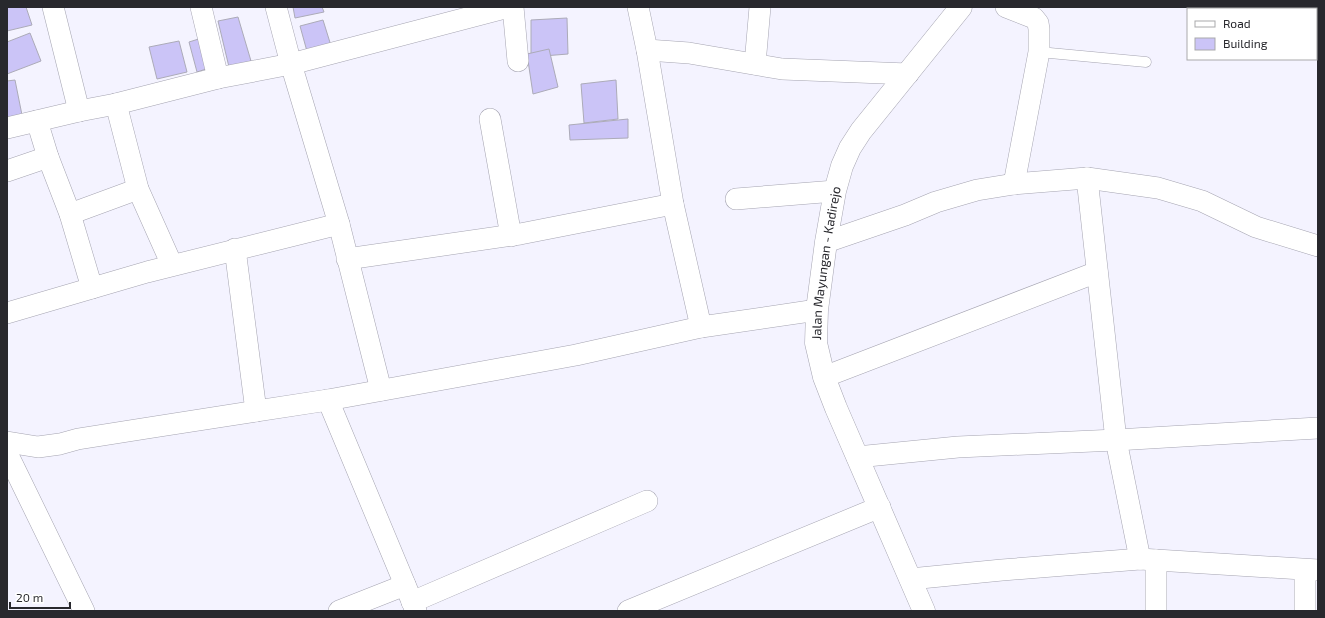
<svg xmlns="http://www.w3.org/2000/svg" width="1325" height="618" font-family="'Exo 2',sans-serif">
  <rect width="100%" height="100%" fill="#f4f3ff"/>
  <g fill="#cbc4f7" stroke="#acabb8">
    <polygon points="7,7 26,7 32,25 7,31"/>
    <polygon points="293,7 322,7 324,12 295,18"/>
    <polygon points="238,17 251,61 229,67 218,21"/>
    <polygon points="567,18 568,54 531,57 531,20"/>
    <polygon points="323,20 332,49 308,55 300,26"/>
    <polygon points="30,33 41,61 7,74 7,42"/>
    <polygon points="205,37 212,67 197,72 189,42"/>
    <polygon points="179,41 187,72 157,79 149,47"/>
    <polygon points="549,49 558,87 533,94 527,54"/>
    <polygon points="15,80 22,115 7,118 7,81"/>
    <polygon points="616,80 618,119 584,123 581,84"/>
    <polygon points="628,119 628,138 570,140 569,125"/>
  </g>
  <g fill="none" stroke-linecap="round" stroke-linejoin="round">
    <defs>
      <polyline id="lane" points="1039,52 1146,62"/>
      <g id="street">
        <polyline points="53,7 79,111"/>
        <polyline points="201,7 218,78"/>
        <polyline points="276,7 291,64 339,224 381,390"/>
        <polyline points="513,7 518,61"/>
        <polyline points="638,7 647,50 673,204 701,327"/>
        <polyline points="1006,7 1034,18 1038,23 1039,29 1039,52 1014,184"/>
        <polyline points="647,50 689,53 782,69 908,74"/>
        <polyline points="755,64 760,7"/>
        <polyline points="116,104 138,189 172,265"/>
        <polyline points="490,119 511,236"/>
        <polyline points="37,121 48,157 70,214 92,288"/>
        <polyline points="7,128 79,111 116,104 218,78 291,64 509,7"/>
        <polyline points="7,171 48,157"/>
        <polyline points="1087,178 1116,440 1140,559"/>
        <polyline points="736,199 835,191"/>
        <polyline points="70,214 138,189"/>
        <polyline points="826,242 905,215 936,202 977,190 1014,184 1087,178 1158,188 1202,201 1256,227 1318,246"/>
        <polyline points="235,249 256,411"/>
        <polyline points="347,259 520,234 673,204"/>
        <polyline points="7,313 147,272 339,224"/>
        <polyline points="824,377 1097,272"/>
        <polyline points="328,400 416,611"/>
        <polyline points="7,442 38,447 60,444 78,439 154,427 328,400 576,355 701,327 817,310"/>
        <polyline points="7,453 84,611"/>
        <polyline points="857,457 958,447 1116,440 1318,428"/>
        <polyline points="910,579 1002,570 1140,559 1318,570"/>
        <polyline points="412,602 647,501"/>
        <polyline points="339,611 405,585"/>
        <polyline points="628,611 880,507"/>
        <polyline points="1156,611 1156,560"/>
        <polyline points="1305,611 1305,570"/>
      </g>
      <g id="secondary">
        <path id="s1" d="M924,611L836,408L824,377L816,343L817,310L826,242L835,191L842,166L850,148L861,131L961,7"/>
      </g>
    </defs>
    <use href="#lane" stroke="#a5a4b1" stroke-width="11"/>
    <use href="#street" stroke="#a5a4b1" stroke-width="22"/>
    <use href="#secondary" stroke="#a5a4b1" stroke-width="23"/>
    <use href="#lane" stroke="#fff" stroke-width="10"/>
    <use href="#street" stroke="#fff" stroke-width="21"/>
    <use href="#secondary" stroke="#fff" stroke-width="22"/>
  </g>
  <g text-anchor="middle" stroke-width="3" stroke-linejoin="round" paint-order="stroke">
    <g font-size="13" fill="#28282d" stroke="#fff">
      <text dy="5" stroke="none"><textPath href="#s1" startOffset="370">Jalan Mayungan - Kadirejo</textPath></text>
    </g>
  </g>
  <rect width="1325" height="618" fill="none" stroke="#28282d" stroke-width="16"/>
  <rect x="1187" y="8" width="130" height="52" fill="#ffffff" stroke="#a9a9ab"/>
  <rect x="1195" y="21" width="20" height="6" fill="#ffffff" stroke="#a9a9ab"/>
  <text x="1223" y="28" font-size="12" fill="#28282d">Road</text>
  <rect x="1195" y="38" width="20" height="12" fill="#cbc4f7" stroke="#a9a9ab"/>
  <text x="1223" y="48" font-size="12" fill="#28282d">Building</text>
  <path d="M10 602v6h60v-6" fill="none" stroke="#28282d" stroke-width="2"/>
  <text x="16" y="602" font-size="12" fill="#28282d" stroke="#ffffff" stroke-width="3" paint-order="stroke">20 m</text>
</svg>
